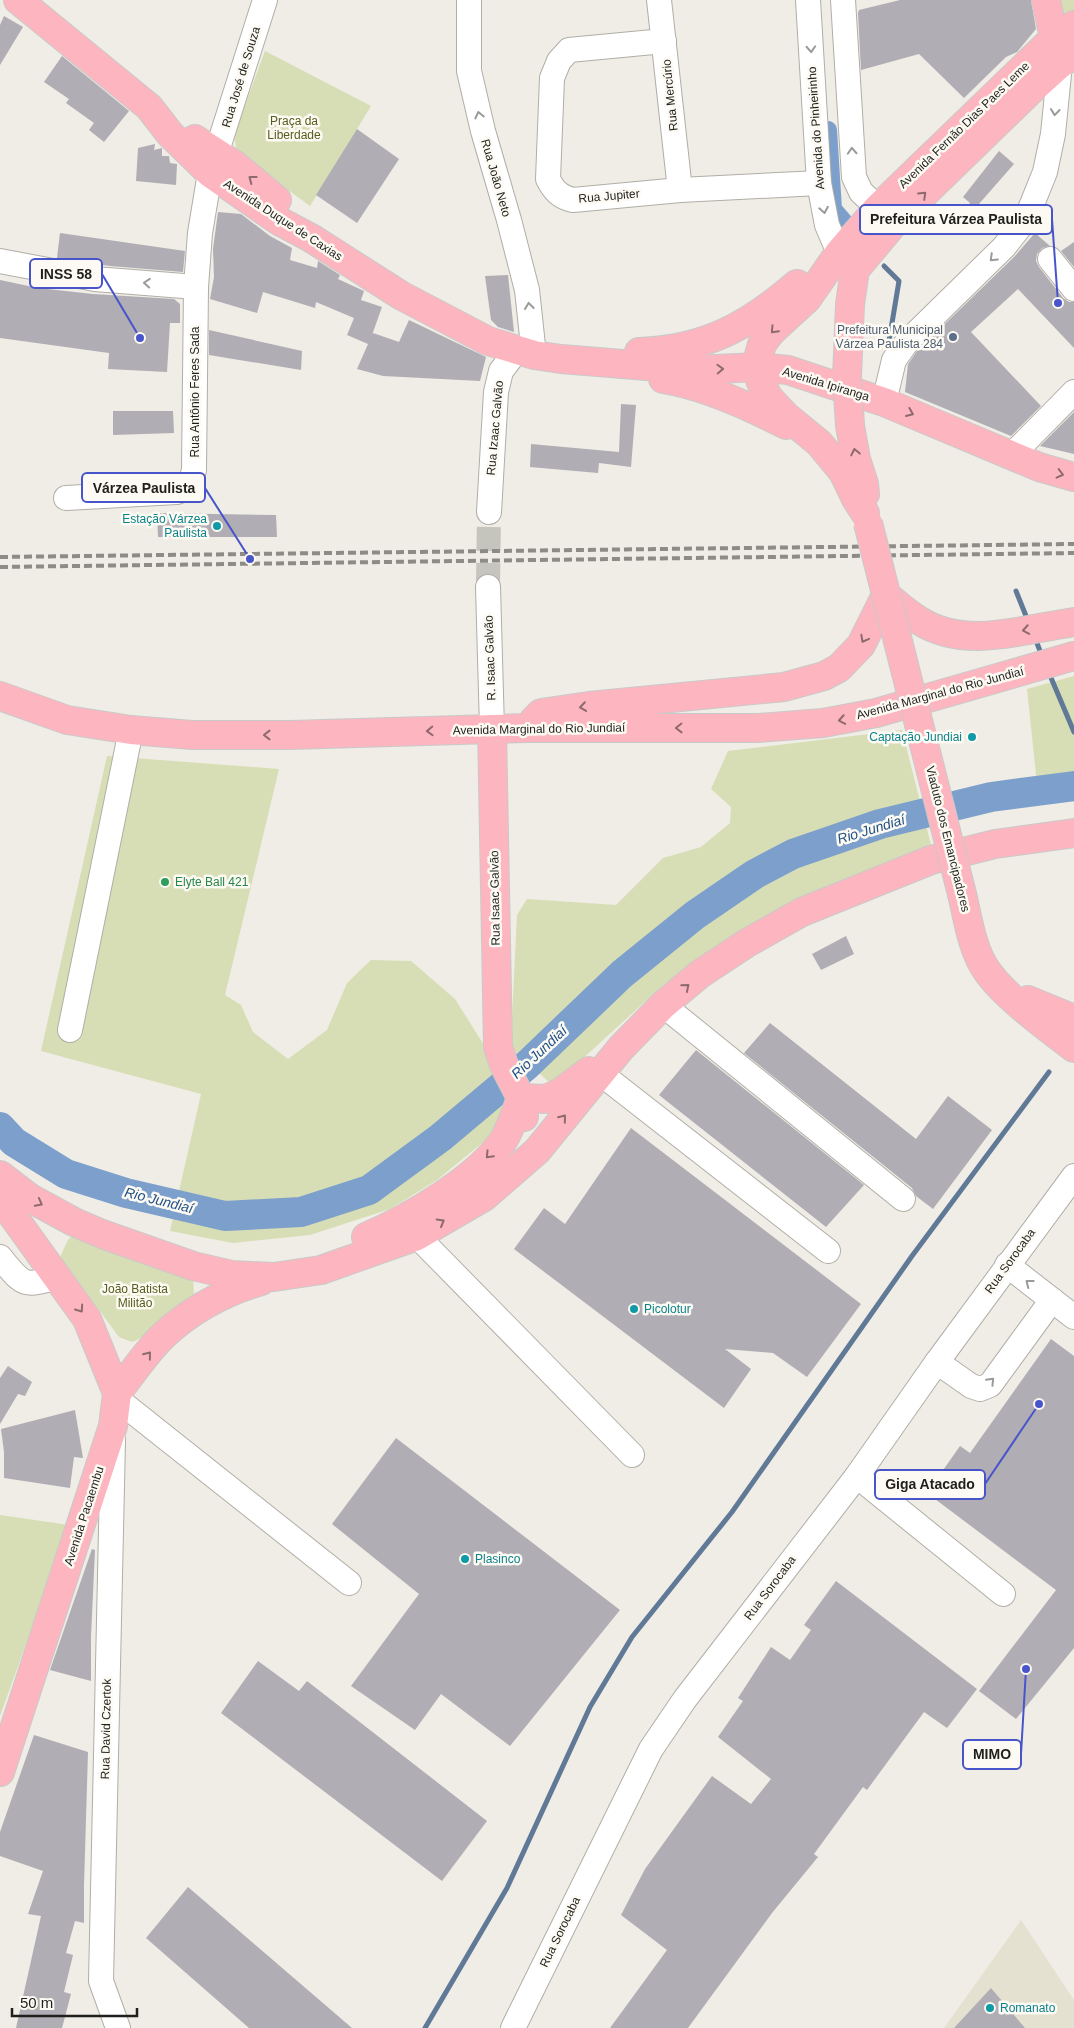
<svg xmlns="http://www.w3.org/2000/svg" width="1074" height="2028" font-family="Arial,sans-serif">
  <rect width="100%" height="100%" fill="#efede5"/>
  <polygon fill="#e5e1d1" points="1021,1920 1074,2000 1074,2028 944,2028"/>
  <g fill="#d7deb5">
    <polygon points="1046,0 1074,0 1074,25"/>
    <polygon points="265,51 371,106 310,206 237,153 234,135"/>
    <polygon points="1074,676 1074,779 1037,784 1027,689"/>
    <polygon points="902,730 931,845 807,895 663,985 578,1063 551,1084 539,1073 510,1059 517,915 527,899 616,905 663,858 701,847 730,823 731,807 711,789 728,751"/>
    <polygon points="107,756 279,769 225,995 241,1005 253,1032 288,1059 327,1030 347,983 371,960 411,961 455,999 484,1045 503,1111 487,1139 437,1180 390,1209 310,1235 233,1243 170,1231 201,1094 41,1051"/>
    <polygon points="75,1232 193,1278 194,1295 148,1335 132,1342 119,1337 60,1257 68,1240"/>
    <polygon points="0,1515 69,1525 0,1716"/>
  </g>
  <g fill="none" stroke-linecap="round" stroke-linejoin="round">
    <g stroke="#607997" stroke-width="5">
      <polyline points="884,266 899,281 889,341"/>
      <polyline points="1016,591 1028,621"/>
      <polyline points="1035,638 1042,656"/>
      <polyline points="1049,673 1074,732"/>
      <polyline points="425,2028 507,1888 590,1707 632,1637 732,1512 912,1256 1049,1072"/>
    </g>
    <polyline stroke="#7c9fcc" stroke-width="18" points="828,130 833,209 845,223"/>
    <polyline stroke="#7c9fcc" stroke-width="30" points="0,1127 14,1142 66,1174 126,1193 225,1216 301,1212 369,1190 440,1138 527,1065 622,974 695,915 755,874 793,854 880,824 991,797 1074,786"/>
  </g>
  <g fill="#b1adb4">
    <polygon points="900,0 1031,0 1036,29 1017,52 1006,57 964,98 919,54 861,70 858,13 859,10"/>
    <polygon points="4,16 23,27 0,65 0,25"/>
    <polygon points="62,56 129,111 104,142 89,130 94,123 66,103 69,99 44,82"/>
    <polygon points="357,129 399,159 357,223 316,195"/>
    <polygon points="155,144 154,150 162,148 162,156 169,156 170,163 177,164 176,185 136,181 138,148"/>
    <polygon points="999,151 1014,164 978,205 983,210 963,235 951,223 970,203 963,197"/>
    <polygon points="218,212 241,214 270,236 292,248 290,260 317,268 318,261 340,275 338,279 364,291 361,300 382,307 372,335 373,333 399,342 409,320 486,357 480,381 383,376 357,369 368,344 347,335 354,318 316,302 315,308 263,292 257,313 210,299 214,277 213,249"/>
    <polygon points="60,233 185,251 183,272 110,266 57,258"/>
    <polygon points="1035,233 1050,246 1042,248 1037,254 1036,261 1039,267 1063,298 1069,302 1074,302 1074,348 1018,289 971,332 1041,406 1011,436 905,392 908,364 917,351 1014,257"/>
    <polygon points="1074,242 1074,267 1061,251"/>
    <polygon points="508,275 514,332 498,327 491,320 485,276"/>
    <polygon points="0,280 38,288 93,294 174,299 180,304 180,323 170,323 167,372 108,369 109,353 0,338"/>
    <polygon points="209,330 302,351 301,370 209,355"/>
    <polygon points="621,404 636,405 631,467 599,463 598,473 530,467 531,444 619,452"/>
    <polygon points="113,411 173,411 174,433 113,435"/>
    <polygon points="1074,412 1074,454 1040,446"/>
    <polygon points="157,513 276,515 277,537 158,537"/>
    <polygon points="846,936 854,954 821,970 812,954"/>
    <polygon points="770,1023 916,1139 948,1096 992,1130 933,1209 916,1196 912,1188 744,1053"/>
    <polygon points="696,1050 864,1185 826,1227 659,1095"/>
    <polygon points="631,1128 861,1304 807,1377 773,1353 725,1349 751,1369 724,1408 514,1249 544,1208 565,1224"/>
    <polygon points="1051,1339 1074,1356 1074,1648 1016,1719 979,1691 1056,1590 927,1493 960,1446 970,1453"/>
    <polygon points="8,1366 32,1382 25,1396 18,1394 0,1424 0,1378"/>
    <polygon points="75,1410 83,1458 74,1457 70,1488 4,1478 4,1452 1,1429"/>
    <polygon points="396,1438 620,1610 510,1746 441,1694 415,1730 351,1686 419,1594 332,1524"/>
    <polygon points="92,1549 95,1550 91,1636 91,1681 50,1670"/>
    <polygon points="836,1581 977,1689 947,1728 924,1712 867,1790 863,1787 814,1854 818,1857 772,1913 688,2028 610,2028 667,1950 621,1915 645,1869 712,1776 751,1804 771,1779 718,1737 743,1701 738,1698 771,1647 790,1660 811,1630 804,1625"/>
    <polygon points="258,1661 299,1691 307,1681 487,1821 442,1881 221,1713"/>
    <polygon points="34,1735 88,1752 84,1886 84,1923 75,1921 66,1953 73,1955 64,1992 71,1994 62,2028 16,2028 41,1916 28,1914 43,1871 0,1856 0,1832"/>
    <polygon points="188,1887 352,2028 249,2028 146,1938"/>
    <polygon points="991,1988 1025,2028 954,2028"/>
  </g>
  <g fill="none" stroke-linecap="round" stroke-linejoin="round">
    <polyline stroke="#c5c4bd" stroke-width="24" stroke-dasharray="24 12" stroke-linecap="butt" points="488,587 489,512"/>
    <defs>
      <g id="minor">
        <polyline points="469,0 469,71 483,131 509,220 527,290 534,355"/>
        <polyline points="659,0 680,190"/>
        <polyline points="808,0 819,183 827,225 839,253"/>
        <polyline points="843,0 854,177 861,192 878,208"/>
        <path d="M664,41L569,50L559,61L552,78L548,179C554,191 560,197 573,200L680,190L819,183"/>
        <polyline points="1050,259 1074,289"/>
        <polyline points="0,261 95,279 196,287"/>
        <polyline points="884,402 894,360 907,342 1004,247 1026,219 1045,172 1053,134 1060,64"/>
        <polyline points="1011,456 1074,392"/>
        <path d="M66,498L177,492C188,488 191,482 194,470L196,287L200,233L210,173L265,0"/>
        <polyline points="489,512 496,392 501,371 517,350"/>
        <polyline points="488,587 492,729"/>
        <polyline points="663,1005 903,1199"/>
        <polyline points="70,1030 131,730"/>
        <polyline points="600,1073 828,1251"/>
        <polyline points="417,1236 632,1455"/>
        <path d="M0,1257C24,1286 22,1287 58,1277"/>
        <polyline points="1007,1265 1074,1317"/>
        <polyline points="937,1362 971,1386 980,1389 990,1385 1052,1300"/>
        <polyline points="117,1399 349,1583"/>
        <polyline points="113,1440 101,1981 118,2028"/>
        <polyline points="857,1476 1003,1594"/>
        <polyline points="513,2028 651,1749 685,1699 857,1476 937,1362 1074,1176"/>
      </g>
      <g id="major">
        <polyline points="18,0 149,107 170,134 210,173 279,221 311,238 402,296 488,341 534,355 561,359 696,370 758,367 788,370 884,402 1039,467 1074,477"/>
        <polyline points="1046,0 1054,38 1065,51"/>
        <polyline points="195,139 235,165 277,200"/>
        <path d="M639,352C705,350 748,326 797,284"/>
        <polyline points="847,377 850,304 855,270 895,222 1028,93 1060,64 1074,54"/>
        <path d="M663,379C702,385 751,407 786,425"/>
        <polyline points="850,426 856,459 864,484 865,494"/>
        <polyline points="865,513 856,499 843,472 819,443 786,416 768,397 760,380 758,367 759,355 762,344 771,332 807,299 839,253 878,208 1054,38 1074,25"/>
        <polyline points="0,696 67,720 131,730 192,735 290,735 527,728 758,728 823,723 876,713 1074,656"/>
        <path d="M534,720L541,713L589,706L784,687L824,676L839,668L861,645L886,595C897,604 908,614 920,621C966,650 1024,629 1074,622"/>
        <polyline points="492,729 498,1047 504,1065 521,1098 524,1117"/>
        <path d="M962,894C968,919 972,950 987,971C1005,997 1048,1028 1074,1048"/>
        <polyline points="1028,1000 1074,1019"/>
        <polyline points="521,1098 546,1099 561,1092 589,1071"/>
        <polyline points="0,1175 30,1198 74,1222 102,1234 193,1266 232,1275 274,1277 321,1270 417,1236 484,1197 537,1151 621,1048 663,1005 700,974 747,943 802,912 931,860 995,844 1074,833"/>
        <polyline points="0,1198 87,1319 117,1393 113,1426 0,1772"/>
        <path d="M366,1237C408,1219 477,1179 503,1141C511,1128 516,1112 521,1098"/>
        <path d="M117,1393C132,1374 146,1352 164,1335C192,1309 224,1292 261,1281"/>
      </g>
    </defs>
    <use href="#minor" stroke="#b0aea6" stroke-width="26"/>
    <use href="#major" stroke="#c9c9c9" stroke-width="30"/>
    <use href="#minor" stroke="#fff" stroke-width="24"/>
    <use href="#major" stroke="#fdb6c0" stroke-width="28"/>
    <g stroke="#8c8b86" stroke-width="4" stroke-dasharray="8 4" stroke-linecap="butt">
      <polyline points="0,557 1074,544"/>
      <polyline points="0,567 1074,553"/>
    </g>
    <defs>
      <g id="major-bridge">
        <polyline points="847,377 850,426"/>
        <polyline points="868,523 962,894"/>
      </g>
    </defs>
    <use href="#major-bridge" stroke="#c9c9c9" stroke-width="30" stroke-linecap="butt"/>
    <use href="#major-bridge" stroke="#fdb6c0" stroke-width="28"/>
  </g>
  <defs><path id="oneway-chevron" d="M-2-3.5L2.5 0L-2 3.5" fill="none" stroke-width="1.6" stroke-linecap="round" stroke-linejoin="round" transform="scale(1.25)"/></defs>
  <g stroke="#9a9a99">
    <use href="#oneway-chevron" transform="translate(811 49) rotate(87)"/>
    <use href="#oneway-chevron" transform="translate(1055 112) rotate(96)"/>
    <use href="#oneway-chevron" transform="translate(479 115) rotate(-103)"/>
    <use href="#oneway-chevron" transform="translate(852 151) rotate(-93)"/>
    <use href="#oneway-chevron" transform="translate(824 210) rotate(80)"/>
    <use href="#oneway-chevron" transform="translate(993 258) rotate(136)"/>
    <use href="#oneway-chevron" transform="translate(147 283) rotate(-176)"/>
    <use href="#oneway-chevron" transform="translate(529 306) rotate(-97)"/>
    <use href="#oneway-chevron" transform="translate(1029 1283) rotate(-142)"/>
    <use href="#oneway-chevron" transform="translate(991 1381) rotate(-46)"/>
  </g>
  <g stroke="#8e6a6e">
    <use href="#oneway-chevron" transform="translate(252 179) rotate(-143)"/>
    <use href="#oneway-chevron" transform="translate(923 195) rotate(-44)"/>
    <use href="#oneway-chevron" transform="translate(774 330) rotate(133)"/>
    <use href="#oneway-chevron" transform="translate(720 369) rotate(-2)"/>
    <use href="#oneway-chevron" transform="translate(910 413) rotate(23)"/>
    <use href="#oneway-chevron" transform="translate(855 452) rotate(-102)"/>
    <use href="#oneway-chevron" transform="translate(1060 474) rotate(14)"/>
    <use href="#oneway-chevron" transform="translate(1026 630) rotate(170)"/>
    <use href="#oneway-chevron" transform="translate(864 639) rotate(118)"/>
    <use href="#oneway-chevron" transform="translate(583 707) rotate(172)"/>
    <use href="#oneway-chevron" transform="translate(842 720) rotate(170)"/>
    <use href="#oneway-chevron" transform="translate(679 728) rotate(179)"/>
    <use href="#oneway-chevron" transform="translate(430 731) rotate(178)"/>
    <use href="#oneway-chevron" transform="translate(267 735) rotate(-180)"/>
    <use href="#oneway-chevron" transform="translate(686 987) rotate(-40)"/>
    <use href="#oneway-chevron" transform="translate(563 1118) rotate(-51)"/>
    <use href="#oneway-chevron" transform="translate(489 1155) rotate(134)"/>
    <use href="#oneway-chevron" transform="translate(39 1203) rotate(28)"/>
    <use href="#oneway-chevron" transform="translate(441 1222) rotate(-30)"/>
    <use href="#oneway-chevron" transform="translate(80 1309) rotate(55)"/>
    <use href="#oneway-chevron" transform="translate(148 1355) rotate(-51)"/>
  </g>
  <circle fill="#5c6f8a" stroke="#fcfaf2" stroke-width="2" cx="953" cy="337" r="5"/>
  <g fill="#0f9aa8" stroke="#fcfaf2" stroke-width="2">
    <circle cx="217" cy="526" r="5"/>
    <circle cx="972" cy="737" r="5"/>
    <circle cx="634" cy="1309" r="5"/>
    <circle cx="465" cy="1559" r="5"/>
    <circle cx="990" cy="2008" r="5"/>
  </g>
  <circle fill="#2e9e5b" stroke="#fcfaf2" stroke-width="2" cx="165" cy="882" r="5"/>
  <g text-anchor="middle" stroke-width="5" stroke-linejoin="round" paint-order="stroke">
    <g font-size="12" fill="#1f1f1c" stroke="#fcfaf2">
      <text transform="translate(241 77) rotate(-73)" y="4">Rua José de Souza</text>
      <text transform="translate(670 95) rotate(-96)" y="4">Rua Mercúrio</text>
      <text transform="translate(964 125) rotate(-44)" y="4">Avenida Fernão Dias Paes Leme</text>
      <text transform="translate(816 128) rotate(-94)" y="4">Avenida do Pinheirinho</text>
      <text transform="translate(496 178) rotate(74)" y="4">Rua João Neto</text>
      <text transform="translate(609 196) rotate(-5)" y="4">Rua Jupiter</text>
      <text transform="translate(283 220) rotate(33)" y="4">Avenida Duque de Caxias</text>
      <text transform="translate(826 384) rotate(17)" y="4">Avenida Ipiranga</text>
      <text transform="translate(195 392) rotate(-90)" y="4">Rua Antônio Feres Sada</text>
      <text transform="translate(495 428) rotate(-85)" y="4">Rua Izaac Galvão</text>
      <text transform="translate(490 658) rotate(-92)" y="4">R. Isaac Galvão</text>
      <text transform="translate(940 693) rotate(-15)" y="4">Avenida Marginal do Rio Jundiaí</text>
      <text transform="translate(539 729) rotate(-1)" y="4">Avenida Marginal do Rio Jundiaí</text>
      <text transform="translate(948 839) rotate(76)" y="4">Viaduto dos Emancipadores</text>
      <text transform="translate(495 898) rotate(-91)" y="4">Rua Isaac Galvão</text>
      <text transform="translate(1010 1261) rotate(-54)" y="4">Rua Sorocaba</text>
      <text transform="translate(84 1516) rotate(-72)" y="4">Avenida Pacaembu</text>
      <text transform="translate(770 1588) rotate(-53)" y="4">Rua Sorocaba</text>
      <text transform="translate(106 1729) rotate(-89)" y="4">Rua David Czertok</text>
      <text transform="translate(560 1932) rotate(-64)" y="4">Rua Sorocaba</text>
    </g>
    <g font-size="12" fill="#565d1e" stroke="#fcfaf2">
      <text x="294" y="125">Praça da<tspan x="294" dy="14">Liberdade</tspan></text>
      <text x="135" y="1293">João Batista<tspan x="135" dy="14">Militão</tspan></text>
    </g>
    <g font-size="12" fill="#4e5e75" stroke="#fcfaf2" text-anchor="end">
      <text x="943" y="334">Prefeitura Municipal<tspan x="943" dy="14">Várzea Paulista 284</tspan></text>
    </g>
    <g font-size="12" fill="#0d838f" stroke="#fcfaf2" text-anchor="start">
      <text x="207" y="523" text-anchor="end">Estação Várzea<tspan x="207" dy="14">Paulista</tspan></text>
      <text x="962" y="741" text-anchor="end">Captação Jundiai</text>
      <text x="644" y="1313">Picolotur</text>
      <text x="475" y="1563">Plasinco</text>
      <text x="1000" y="2012">Romanato</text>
    </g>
    <g font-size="12" fill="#27864d" stroke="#fcfaf2" text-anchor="start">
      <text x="175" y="886">Elyte Ball 421</text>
    </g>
    <g font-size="14" font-style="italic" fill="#225189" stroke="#fcfaf2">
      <text transform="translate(871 829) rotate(-17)" y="5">Rio Jundiaí</text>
      <text transform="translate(539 1052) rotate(-43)" y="5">Rio Jundiaí</text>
      <text transform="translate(159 1200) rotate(14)" y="5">Rio Jundiaí</text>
    </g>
  </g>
  <path fill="none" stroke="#4854c9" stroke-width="2" d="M1058 303L1052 219M140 338L102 274M250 559L205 488M1039 1404L985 1484M1026 1669L1021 1754"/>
  <g fill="#4854c9" stroke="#fcfaf2" stroke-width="2">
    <circle cx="1058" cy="303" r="5"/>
    <circle cx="140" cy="338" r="5"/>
    <circle cx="250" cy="559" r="5"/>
    <circle cx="1039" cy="1404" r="5"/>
    <circle cx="1026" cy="1669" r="5"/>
  </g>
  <g fill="#fcfaf2" stroke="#4854c9" stroke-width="2">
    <rect x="860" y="205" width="192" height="29" rx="5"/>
    <rect x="30" y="259" width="72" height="29" rx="5"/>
    <rect x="82" y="473" width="123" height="29" rx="5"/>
    <rect x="875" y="1470" width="110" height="29" rx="5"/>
    <rect x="963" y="1740" width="58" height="29" rx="5"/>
  </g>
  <g font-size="14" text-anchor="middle" font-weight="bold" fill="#1f1f1c">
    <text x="956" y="224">Prefeitura Várzea Paulista</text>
    <text x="66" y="279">INSS 58</text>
    <text x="144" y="493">Várzea Paulista</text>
    <text x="930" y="1489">Giga Atacado</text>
    <text x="992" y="1759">MIMO</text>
  </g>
  <path d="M12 2008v8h125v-8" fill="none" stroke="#1f1f1c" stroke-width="2.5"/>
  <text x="20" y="2008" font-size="15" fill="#1f1f1c" stroke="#fcfaf2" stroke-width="4" paint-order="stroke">50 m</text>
</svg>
